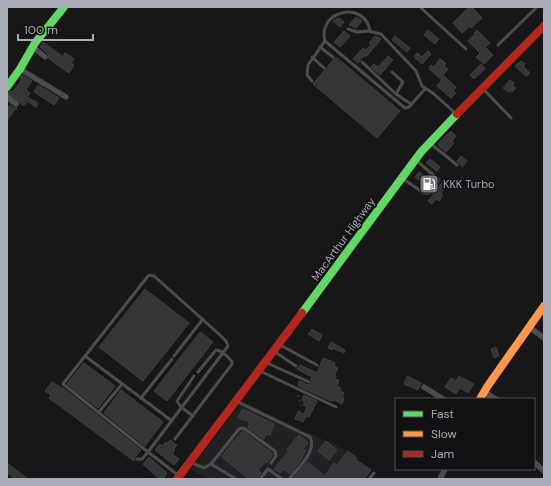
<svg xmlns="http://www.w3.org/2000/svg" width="551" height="486" font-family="'DM Sans',sans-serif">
  <rect width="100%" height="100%" fill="#171717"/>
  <polygon fill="#212123" points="242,401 360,457 343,479 208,479 191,470"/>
  <g fill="#353536" stroke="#3f4043">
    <polygon points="469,7 472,7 482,18 471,28 470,26 462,33 453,23"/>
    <polygon points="356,17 362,21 356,28 349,25"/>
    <polygon points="339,18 344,22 340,27 333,21"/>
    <polygon points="428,30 439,39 435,44 424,35"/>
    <polygon points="477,30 490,43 485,47 493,55 484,64 476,57 480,53 468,41 475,34 474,33"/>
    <polygon points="344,31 350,36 340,47 334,42"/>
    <polygon points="375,36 381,39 367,56 364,56 358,63 353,59 363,48 366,50 371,45 369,43"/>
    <polygon points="395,36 410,48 407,52 392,40"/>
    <polygon points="43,42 63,57 65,53 74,59 71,63 74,65 69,73 49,59 48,54 40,47"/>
    <polygon points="428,51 431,54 422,64 414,57 417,53 422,57"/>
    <polygon points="388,56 393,60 392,61 380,75 371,67 374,64 378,67"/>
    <polygon points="336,57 400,111 377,138 313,84"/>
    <polygon points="440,59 446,63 444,66 448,69 443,75 456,87 453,91 456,93 451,98 437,86 442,80 429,69 431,65 434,67"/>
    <polygon points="521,61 525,64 523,66 530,73 526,76 515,66"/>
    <polygon points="481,64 485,69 474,79 470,75"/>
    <polygon points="22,75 32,81 26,90 30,93 27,97 38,103 36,107 27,101 24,106 7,93 11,91 13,92 22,79 20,78"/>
    <polygon points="510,80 514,83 512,86 516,88 512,92 510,90 509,92 503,88"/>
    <polygon points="38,85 59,98 54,105 34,92"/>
    <polygon points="10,105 14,108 17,108 16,110 15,109 7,121 7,109"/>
    <polygon points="451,131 456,136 452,141 454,143 446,152 439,146 440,145 438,144"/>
    <polygon points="461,156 467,161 462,167 457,161"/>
    <polygon points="430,159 440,167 437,171 426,163"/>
    <polygon points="419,172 434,183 431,189 415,177"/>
    <polygon points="444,180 448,183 441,193 443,195 439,201 436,199 432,204 428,201"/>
    <polygon points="145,289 189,323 143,381 99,347"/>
    <polygon points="312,329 322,335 319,341 308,334"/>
    <polygon points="200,332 213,342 167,401 154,391"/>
    <polygon points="331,342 345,350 344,353 333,348 332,350 328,348"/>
    <polygon points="496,347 499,356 494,358 491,349"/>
    <polygon points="323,358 335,363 334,366 338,368 334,376 336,376 335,379 339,380 337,386 341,388 340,391 344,393 342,398 344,398 342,404 334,400 331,401 298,386 299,381 308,385 311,384 312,382 311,379 312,377 297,369 300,365 317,373"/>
    <polygon points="84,363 115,386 98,408 67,384"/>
    <polygon points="407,376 421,383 418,390 404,384"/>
    <polygon points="459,376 474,384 468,393 460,388 456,394 445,387 451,378 456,381"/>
    <polygon points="52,382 63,389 63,388 141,450 135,457 134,461 49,398 51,395 45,391"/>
    <polygon points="121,390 163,422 145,446 104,413"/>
    <polygon points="304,395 317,401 309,417 306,416 303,422 295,419 298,411 304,414 307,407 303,405 305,402 302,400"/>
    <polygon points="243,409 274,424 270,435 266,434 264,439 248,428 250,422 243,419 242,420 238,417"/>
    <polygon points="243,431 273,454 267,463 265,462 258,470 261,473 257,479 249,479 222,457 230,445"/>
    <polygon points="299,435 308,443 303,449 306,451 301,458 302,459 290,474 284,469 280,473 274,469 289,451 287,450"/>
    <polygon points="170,440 177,445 174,449 175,450 172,454 179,459 174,465 155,450 160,444 162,446 166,442 167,444"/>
    <polygon points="326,441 337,450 329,460 318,451"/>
    <polygon points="348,451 356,458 355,459 371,470 364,479 293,479 307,462 325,476 334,463 337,465"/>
    <polygon points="149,457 167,473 163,479 157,477 143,464"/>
    <polygon points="7,463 28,479 16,479 7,473"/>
  </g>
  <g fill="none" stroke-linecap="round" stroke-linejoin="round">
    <polyline stroke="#4d4e52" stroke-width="1" stroke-dasharray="2 3" stroke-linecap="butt" points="298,395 301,406"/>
    <g stroke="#4b4c50" stroke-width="3">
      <polyline points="420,7 466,49"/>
      <polyline points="348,29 357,32 368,31 381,34 416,71 422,86 434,94 455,113"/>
      <path d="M370,31C365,0 317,10 325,41L405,108L409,107L425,89"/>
      <polyline points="498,45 537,7"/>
      <polyline points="320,47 333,57"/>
      <polyline points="312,57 324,68"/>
      <polyline points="362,62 396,94 411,104"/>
      <polyline points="392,72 403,82 396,94"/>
      <polyline points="312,81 307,75 308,65 325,41"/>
      <polyline points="484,90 511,118"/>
      <polyline points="431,144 457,165"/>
      <path d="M403,179L424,193C432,195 438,187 438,179L417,161"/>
      <polygon points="150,275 154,276 220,335 226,341 228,346 148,452 63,384 148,276"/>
      <polyline points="280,345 317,365"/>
      <polyline points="275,352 296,366"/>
      <polyline points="85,356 172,421"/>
      <polyline points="174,356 203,319"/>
      <polyline points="267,363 309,382"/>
      <polyline points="260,371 336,407"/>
      <polyline points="141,398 172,359"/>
      <path d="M238,402L310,437C317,452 298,468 289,479"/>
      <polyline points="98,413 122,384"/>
      <polyline points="193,416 181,407 177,401 194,376"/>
      <path d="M175,439L232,364V362C229,357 221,350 216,350L198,372"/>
      <polyline points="137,459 142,459 148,452 178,475"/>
      <polyline points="192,463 204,468 211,464 239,429 242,428 245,429 275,451 276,456 271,463"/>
      <polyline points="211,464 236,479"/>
      <polyline points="260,479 268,469 282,479"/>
      <polyline points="369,479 374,473"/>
    </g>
    <g stroke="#4b4c50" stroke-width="5.5">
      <polyline points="33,47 45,57"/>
      <polyline points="20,69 66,97"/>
      <polyline points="7,97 16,104"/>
      <polyline points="529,327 544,338"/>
      <polyline points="424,387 443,399"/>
      <polyline points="484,392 496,399"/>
      <polyline points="534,462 544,471"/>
      <polyline points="440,479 445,469"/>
    </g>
    <g stroke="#63d668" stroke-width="8">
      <polyline points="7,87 20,69 35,43 64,7"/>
      <polyline points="302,313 421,152 457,114"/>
    </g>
    <polyline stroke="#ff974d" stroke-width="8" points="480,399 487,387 544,306"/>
    <g stroke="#b3261e" stroke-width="8">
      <polyline points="457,114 544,26"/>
      <polyline points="177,479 302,313"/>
    </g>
  </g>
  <defs>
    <symbol id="fuel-square" viewBox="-11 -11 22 22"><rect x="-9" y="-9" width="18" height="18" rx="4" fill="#757880" stroke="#111113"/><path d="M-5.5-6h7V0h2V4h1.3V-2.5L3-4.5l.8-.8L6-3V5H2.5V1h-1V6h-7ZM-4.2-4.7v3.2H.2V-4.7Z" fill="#fff"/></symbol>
  </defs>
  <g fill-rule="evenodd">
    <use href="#fuel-square" x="418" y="173" width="22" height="22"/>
  </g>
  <g text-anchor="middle" stroke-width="3.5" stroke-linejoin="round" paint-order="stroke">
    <g font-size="11" fill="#a8adb8" stroke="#111113" text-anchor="start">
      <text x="443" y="188">KKK Turbo</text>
    </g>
    <g font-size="11" fill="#a8adb8" stroke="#111113">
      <text transform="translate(343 239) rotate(-54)" y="4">MacArthur Highway</text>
    </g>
  </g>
  <rect width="551" height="486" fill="none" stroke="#a8adb8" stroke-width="16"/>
  <rect x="395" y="398" width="140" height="72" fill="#111113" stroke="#4d4f55"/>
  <rect x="403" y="411" width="20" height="6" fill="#63d668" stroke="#4d4f55"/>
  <text x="431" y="418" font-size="12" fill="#a8adb8">Fast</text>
  <rect x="403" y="431" width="20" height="6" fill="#ff974d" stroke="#4d4f55"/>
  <text x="431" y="438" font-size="12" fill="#a8adb8">Slow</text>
  <rect x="403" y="451" width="20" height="6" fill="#b3261e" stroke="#4d4f55"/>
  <text x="431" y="458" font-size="12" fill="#a8adb8">Jam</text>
  <path d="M18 34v6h75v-6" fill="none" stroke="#a8adb8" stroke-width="2"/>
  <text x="24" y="34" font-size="12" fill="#a8adb8" stroke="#111113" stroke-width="3" paint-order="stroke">100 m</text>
</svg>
